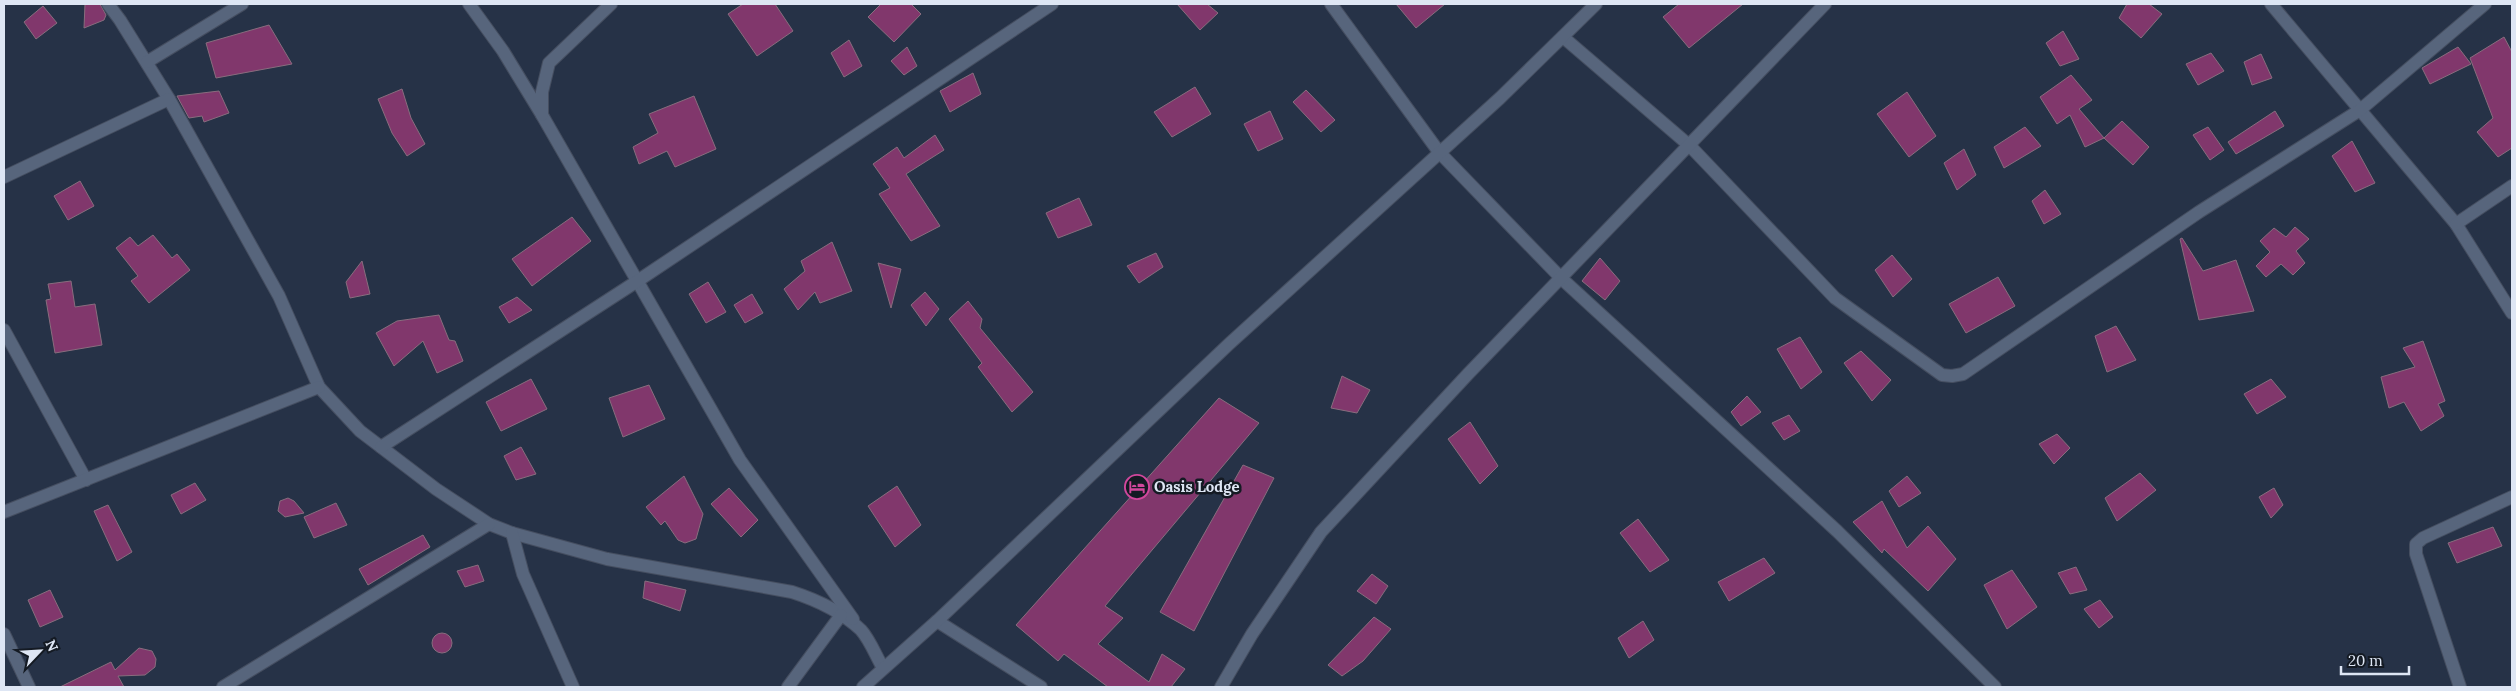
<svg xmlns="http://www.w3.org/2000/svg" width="2516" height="691" font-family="Lora,serif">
  <rect width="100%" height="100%" fill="#263247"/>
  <g fill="#81376c" stroke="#886d7e">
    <polygon points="85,4 100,4 106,15 104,20 84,28"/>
    <polygon points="743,4 775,4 793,31 757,56 728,14"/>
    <polygon points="881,4 911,4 921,14 894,42 868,17"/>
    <polygon points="1177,4 1207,4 1218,13 1200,30"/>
    <polygon points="1396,4 1445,4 1416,28"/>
    <polygon points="1679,4 1743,4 1689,48 1663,17"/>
    <polygon points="2127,4 2149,4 2162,14 2141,38 2119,18"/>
    <polygon points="43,6 57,23 36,39 24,22"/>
    <polygon points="269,25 292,64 216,78 206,43"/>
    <polygon points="2063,31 2079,59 2060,66 2046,43"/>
    <polygon points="2504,37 2512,52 2512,148 2498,157 2477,132 2493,118 2470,58"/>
    <polygon points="849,40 862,66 844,77 831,53"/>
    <polygon points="907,47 917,66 904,75 891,61"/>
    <polygon points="2458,47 2471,64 2430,84 2422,68"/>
    <polygon points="2211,53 2224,71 2198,85 2186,64"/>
    <polygon points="2261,54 2272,78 2252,85 2244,62"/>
    <polygon points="973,73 981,94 950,112 940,91"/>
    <polygon points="2071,75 2092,100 2079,109 2104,138 2085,147 2070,115 2057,124 2040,97"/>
    <polygon points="1195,87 1211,114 1172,137 1154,112"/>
    <polygon points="402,89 411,118 425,144 407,156 392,133 378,99"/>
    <polygon points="1306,90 1335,120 1321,132 1293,102"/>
    <polygon points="219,91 229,113 204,122 202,116 189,118 177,96"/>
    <polygon points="1907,92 1936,136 1909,157 1877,114"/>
    <polygon points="694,96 716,149 675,167 667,151 639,164 633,147 658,133 649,114"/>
    <polygon points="1270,111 1283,139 1258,151 1244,124"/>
    <polygon points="2275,111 2284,126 2236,154 2228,142"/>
    <polygon points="2122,121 2149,147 2133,165 2104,138"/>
    <polygon points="2025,127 2041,146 2004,168 1994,147"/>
    <polygon points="2208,127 2224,150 2210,160 2193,135"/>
    <polygon points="935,135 944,150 906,174 940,226 911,241 879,194 890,188 873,164 897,147 904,158"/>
    <polygon points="2352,141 2375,183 2355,192 2332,156"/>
    <polygon points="1964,149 1976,175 1957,190 1944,163"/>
    <polygon points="80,181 94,206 68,220 54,196"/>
    <polygon points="2045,190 2061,214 2044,224 2032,201"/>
    <polygon points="1079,198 1092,225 1058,238 1046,213"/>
    <polygon points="572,217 591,241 532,286 512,259"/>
    <polygon points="2295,227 2309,239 2296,251 2305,263 2293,275 2281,264 2266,277 2256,266 2270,252 2260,241 2274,228 2286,237"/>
    <polygon points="153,235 172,258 177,254 190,270 149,303 131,281 138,276 116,248 130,237 138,246"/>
    <polygon points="2182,238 2203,271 2236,260 2254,311 2199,320 2180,239"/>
    <polygon points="832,242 852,291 820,303 815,292 798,310 784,289 805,271 801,261"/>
    <polygon points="1156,253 1163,267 1139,283 1127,266"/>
    <polygon points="1892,255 1912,279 1893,297 1875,270"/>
    <polygon points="1600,258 1620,281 1605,300 1582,281"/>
    <polygon points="362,261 370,294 350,298 346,282"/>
    <polygon points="878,263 901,269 891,308"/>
    <polygon points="1998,277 2015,306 1966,333 1949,304"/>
    <polygon points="71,281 75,307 95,304 102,345 55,353 46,300 51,299 48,284"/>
    <polygon points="708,282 726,312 706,323 689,294"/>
    <polygon points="925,292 939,309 926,326 911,305"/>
    <polygon points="752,294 763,313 745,323 734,305"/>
    <polygon points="517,297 532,310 509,323 499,307"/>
    <polygon points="968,301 982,319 980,328 1033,392 1012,412 978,367 982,363 949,319"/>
    <polygon points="439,315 449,340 455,341 463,361 437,373 423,341 394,366 376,333 397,321"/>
    <polygon points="2116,326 2136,360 2107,372 2095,336"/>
    <polygon points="1800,337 1822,372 1801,389 1777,349"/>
    <polygon points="2423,341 2445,401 2438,404 2444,416 2421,431 2404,402 2389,408 2381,377 2415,367 2403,348"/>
    <polygon points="1861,351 1891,380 1872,401 1844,363"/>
    <polygon points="1342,376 1370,390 1357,413 1331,408"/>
    <polygon points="531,379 547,409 501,431 486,402"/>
    <polygon points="2271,379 2286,397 2257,414 2244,394"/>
    <polygon points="649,385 665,419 623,437 609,398"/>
    <polygon points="1747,396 1761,412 1741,426 1731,412"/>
    <polygon points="1219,398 1259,423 1105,606 1123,618 1098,644 1149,682 1162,654 1185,669 1171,687 1108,687 1064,654 1058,661 1016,625"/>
    <polygon points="1789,415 1800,431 1784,440 1772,423"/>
    <polygon points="1470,422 1498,466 1480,484 1448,439"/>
    <polygon points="2057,434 2070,448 2054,464 2039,444"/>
    <polygon points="521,447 536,474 516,480 504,456"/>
    <polygon points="1243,465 1274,478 1194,631 1160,612"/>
    <polygon points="2140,473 2156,490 2117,521 2105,498"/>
    <polygon points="684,476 703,514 696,539 685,543 678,540 665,521 661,525 646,507"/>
    <polygon points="1907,476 1921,493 1899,507 1889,491"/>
    <polygon points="195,483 206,500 181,514 171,495"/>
    <polygon points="897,486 921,525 895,547 868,506"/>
    <polygon points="729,488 758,520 741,537 711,504"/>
    <polygon points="2274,488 2283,505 2271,518 2259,497"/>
    <polygon points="288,498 294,501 304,513 285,517 278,511 280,501"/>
    <polygon points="1882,501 1907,548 1928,526 1956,559 1928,591 1884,549 1882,553 1853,522"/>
    <polygon points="336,503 347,525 314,538 304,517"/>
    <polygon points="108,505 132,552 117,561 94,511"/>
    <polygon points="1638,519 1669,560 1650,572 1620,533"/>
    <polygon points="2493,527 2502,546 2457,563 2448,543"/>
    <polygon points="423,535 430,547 368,585 359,569"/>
    <polygon points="1764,558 1775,573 1729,601 1718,582"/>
    <polygon points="478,565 484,581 465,587 457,571"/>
    <polygon points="2076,567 2087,590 2070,594 2058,573"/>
    <polygon points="2012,570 2037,607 2007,629 1984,585"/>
    <polygon points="1372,574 1388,586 1376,604 1357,591"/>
    <polygon points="645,581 686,590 680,611 643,598"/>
    <polygon points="50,590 63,617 40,627 28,600"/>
    <polygon points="2100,600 2113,617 2099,628 2084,609"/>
    <polygon points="1374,617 1391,629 1363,661 1342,676 1328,665"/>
    <polygon points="1643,621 1654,640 1629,658 1618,638"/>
    <circle cx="442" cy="643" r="10"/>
    <polygon points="139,648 152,651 156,659 155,667 145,675 118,676 124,687 60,687 111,662 115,670"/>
  </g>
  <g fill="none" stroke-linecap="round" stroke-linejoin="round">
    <defs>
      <g id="minor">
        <path d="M108,4L120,20L169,99L279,296L319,387L360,431L436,489L489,524L512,533L607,559L792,592C817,600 841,611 861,630C870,640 876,656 883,668"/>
        <polyline points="469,4 503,51 542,115 740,460 853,619"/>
        <polyline points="1331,4 1439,152 1562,279 1837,531 1995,687"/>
        <polyline points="2271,4 2456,224 2512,313"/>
        <polyline points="1563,37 1690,146 1835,298 1942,375 1952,376 1963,374 2199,212 2360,110 2485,4"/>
        <polyline points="147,62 242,4"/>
        <polyline points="542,115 542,92 549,63 611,4"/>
        <polyline points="4,177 169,99"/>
        <polyline points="2456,224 2512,186"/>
        <polyline points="4,330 86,480"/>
        <polyline points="381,447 639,280 1052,4"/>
        <polyline points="4,512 319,387"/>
        <polyline points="512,533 523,574 573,687"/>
        <polyline points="937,621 1041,687"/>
        <polyline points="4,634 29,687"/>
        <polyline points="223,687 489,524"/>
        <polyline points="788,687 841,615"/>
        <polyline points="863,687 937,621 1229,344 1500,98 1596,4"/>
        <polyline points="1221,687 1252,634 1321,532 1468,374 1825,4"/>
        <polyline points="2460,687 2416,554 2416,544 2423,538 2512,497"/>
      </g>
    </defs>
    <use href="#minor" stroke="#454e60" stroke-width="14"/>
    <use href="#minor" stroke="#57657c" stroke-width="12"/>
  </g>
  <defs>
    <symbol id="hotel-ring" viewBox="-11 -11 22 22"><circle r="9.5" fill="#141a23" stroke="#d1479c" stroke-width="1.5"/><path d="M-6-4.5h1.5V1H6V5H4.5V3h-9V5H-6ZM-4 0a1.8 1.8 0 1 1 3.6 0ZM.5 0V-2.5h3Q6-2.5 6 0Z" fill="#d1479c"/></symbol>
  </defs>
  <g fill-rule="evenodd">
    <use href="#hotel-ring" x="1123" y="473" width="28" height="28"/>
  </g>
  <g text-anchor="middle" stroke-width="5" stroke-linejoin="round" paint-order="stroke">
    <g font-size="15" font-weight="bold" fill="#dee6f4" stroke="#141a23" text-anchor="start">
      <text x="1154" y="492">Oasis Lodge</text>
    </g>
  </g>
  <rect width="2516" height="691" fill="none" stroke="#dee6f4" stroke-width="10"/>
  <g transform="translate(40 651) rotate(65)" stroke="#141a23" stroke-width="4" paint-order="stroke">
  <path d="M0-4L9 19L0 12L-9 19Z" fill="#dee6f4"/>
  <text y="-8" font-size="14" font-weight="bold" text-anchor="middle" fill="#dee6f4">N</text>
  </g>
  <path d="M2341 666v8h68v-8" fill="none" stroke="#dee6f4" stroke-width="2.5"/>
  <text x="2348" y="666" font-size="15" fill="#dee6f4" stroke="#141a23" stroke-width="4" paint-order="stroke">20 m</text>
</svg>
